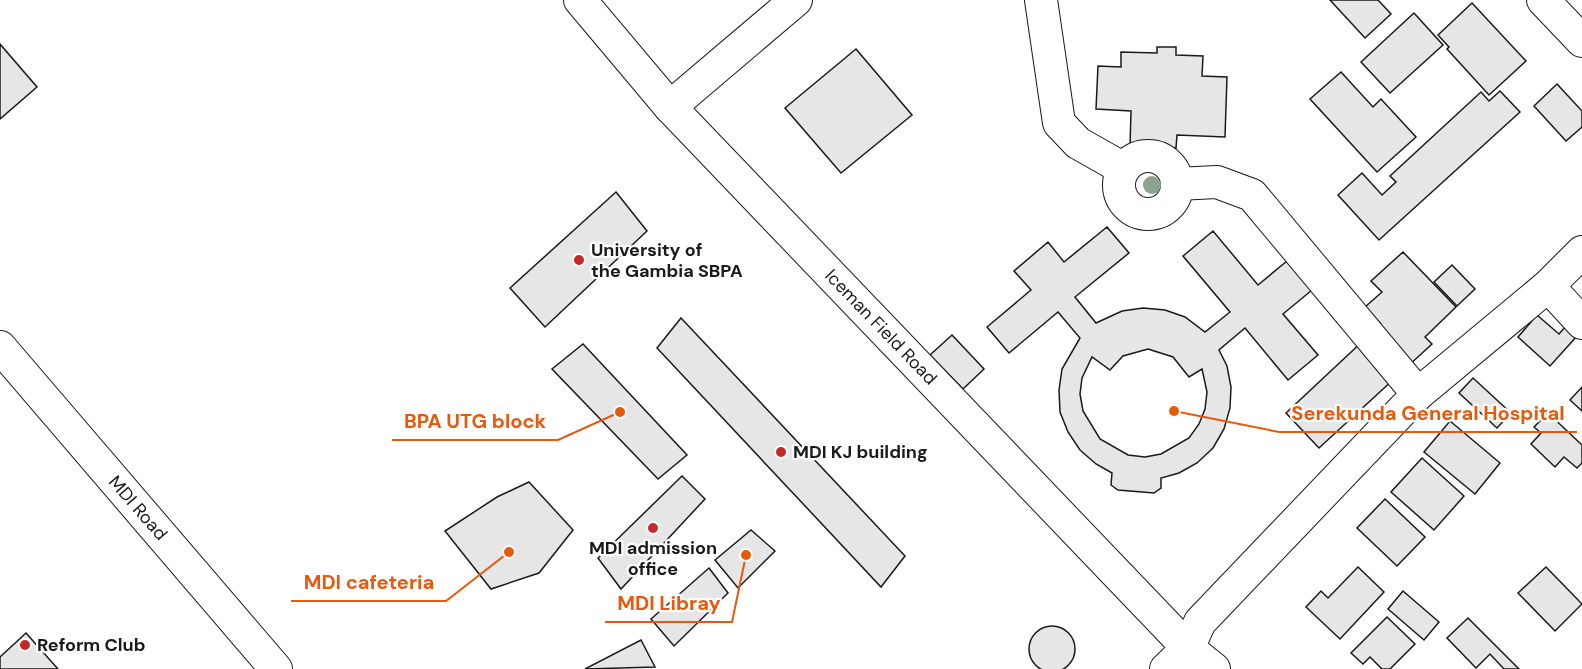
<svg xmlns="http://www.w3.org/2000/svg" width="1582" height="669" font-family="'DM Sans',sans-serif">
  <rect width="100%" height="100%" fill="#fff"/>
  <g fill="#e6e6e6" stroke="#1a1a1a" stroke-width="1.5" fill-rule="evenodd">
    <polygon points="1330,0 1378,0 1391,14 1365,38"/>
    <polygon points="1472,3 1526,61 1489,95 1447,49 1449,47 1438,35"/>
    <polygon points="1414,13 1443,45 1390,93 1361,62"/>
    <polygon points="0,44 37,87 0,119"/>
    <polygon points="1157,47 1176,47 1176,55 1203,56 1202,76 1227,77 1225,137 1177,135 1176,148 1130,147 1131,111 1096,109 1098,66 1121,67 1121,52 1157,53"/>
    <polygon points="856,49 912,115 841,173 785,108"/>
    <polygon points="1341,72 1373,107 1381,99 1416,137 1377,172 1310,99"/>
    <polygon points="1557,84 1582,111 1582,127 1566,141 1534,106"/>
    <polygon points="1500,91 1520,112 1379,240 1338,195 1362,173 1382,195 1396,182 1390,176 1481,92 1489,101"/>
    <polygon points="616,192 647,231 545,327 510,288"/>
    <path d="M1107,227L1129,253L1075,297L1096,323L1122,311L1143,308L1165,310L1185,317L1205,332L1230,312L1183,256L1213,231L1258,285L1287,261L1312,290L1283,314L1318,355L1288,380L1245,328L1219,350L1227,366L1231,387L1230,408L1224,429L1213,448L1197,463L1179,473L1161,478V488L1154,493L1118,490L1111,485L1112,473L1096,464L1080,450L1068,432L1060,412L1059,390L1062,369L1080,338L1058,312L1009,353L987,327L1031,290L1014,271L1048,242L1064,262ZM1148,349L1173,357L1189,377L1202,369L1207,392L1205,409L1199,424L1189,438L1161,454L1145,457L1128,455L1100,439L1083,411L1080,394L1082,378L1092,357L1110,370L1123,356Z"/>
    <polygon points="1403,252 1456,307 1425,337 1432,344 1319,448 1286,413 1381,324 1365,307 1382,292 1371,281"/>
    <polygon points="1452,265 1475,289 1457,306 1434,282"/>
    <polygon points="1537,315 1559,334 1566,326 1577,336 1550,366 1518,337"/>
    <polygon points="681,318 905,556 881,587 657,348"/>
    <polygon points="952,335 984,369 963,389 930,355"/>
    <polygon points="583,344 687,455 658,479 552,369"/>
    <polygon points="1473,378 1511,413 1497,428 1459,393"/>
    <polygon points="1582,387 1582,411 1570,400"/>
    <polygon points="1548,413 1582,445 1582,463 1577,468 1564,457 1555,467 1531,444 1541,433 1534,427"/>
    <polygon points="1450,421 1500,463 1475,494 1424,452"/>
    <polygon points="1422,458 1464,496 1434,530 1391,492"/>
    <polygon points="682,476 705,499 621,589 598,558"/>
    <polygon points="529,482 573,530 539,573 491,589 445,531 497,497"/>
    <polygon points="1385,499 1425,537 1397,566 1357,528"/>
    <polygon points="751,530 775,551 738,588 715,560"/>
    <polygon points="1358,567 1384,592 1340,639 1306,607 1321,591 1328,598"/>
    <polygon points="1546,567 1582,604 1555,631 1518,593"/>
    <polygon points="709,568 728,593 674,646 651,619"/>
    <polygon points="1403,591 1439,622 1424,640 1388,609"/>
    <polygon points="1387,617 1415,644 1390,669 1382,669 1370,657 1363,664 1351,653"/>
    <polygon points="1468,618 1519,669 1504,669 1490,654 1476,668 1447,638"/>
    <circle cx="1052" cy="649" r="23"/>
    <polygon points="26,633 58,669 0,669 0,657"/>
    <polygon points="641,640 655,667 585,669"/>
  </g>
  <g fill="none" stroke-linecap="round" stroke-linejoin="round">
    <defs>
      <g id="minor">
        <polyline points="580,0 670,107 1188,648 1214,669"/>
        <polyline points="1041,0 1059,123 1078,143 1124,169"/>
        <polyline points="1543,0 1582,41"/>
        <polyline points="670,107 796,0"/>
        <circle cx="1148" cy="185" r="29"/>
        <polyline points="1177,184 1217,182 1252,195 1418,394"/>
        <polyline points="1548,286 1582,323"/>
        <polyline points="0,347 276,669"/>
        <polyline points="1166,669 1188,648 1200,622 1418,394 1548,286 1582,252"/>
      </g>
    </defs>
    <use href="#minor" stroke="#1a1a1a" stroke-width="34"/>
    <use href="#minor" stroke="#fff" stroke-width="32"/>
  </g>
  <circle fill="#8aa48f" cx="1152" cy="185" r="9"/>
  <g fill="#c62828" stroke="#fff" stroke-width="2">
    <circle cx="579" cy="260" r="6"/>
    <circle cx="781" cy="452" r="6"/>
    <circle cx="653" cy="528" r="6"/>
    <circle cx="25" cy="645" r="6"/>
  </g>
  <g text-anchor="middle" stroke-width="4.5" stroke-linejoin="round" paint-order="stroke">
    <g font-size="18" font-weight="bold" fill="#1a1a1a" stroke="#fff" text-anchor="start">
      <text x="591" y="256">University of<tspan x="591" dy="21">the Gambia SBPA</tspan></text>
      <text x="793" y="458">MDI KJ building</text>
      <text x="653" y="554" text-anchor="middle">MDI admission<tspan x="653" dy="21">office</tspan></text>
      <text x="37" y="651">Reform Club</text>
    </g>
    <g font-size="18" fill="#1a1a1a" stroke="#fff">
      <text transform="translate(881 327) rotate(46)" y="6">Iceman Field Road</text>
      <text transform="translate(138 508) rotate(49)" y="6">MDI Road</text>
    </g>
  </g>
  <path fill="none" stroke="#e8590c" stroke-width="2" d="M1174 411L1279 432H1577M620 412L558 440H392M509 552L446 601H291M746 555L732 622H605"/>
  <g fill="#e8590c" stroke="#fff" stroke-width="2">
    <circle cx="1174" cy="411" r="6"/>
    <circle cx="620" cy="412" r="6"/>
    <circle cx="509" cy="552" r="6"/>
    <circle cx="746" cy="555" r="6"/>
  </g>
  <g font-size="20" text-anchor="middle" font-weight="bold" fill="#e8590c" stroke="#fff" stroke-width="4.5" stroke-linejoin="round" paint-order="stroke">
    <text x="1428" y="420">Serekunda General Hospital</text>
    <text x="475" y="428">BPA UTG block</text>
    <text x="369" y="589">MDI cafeteria</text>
    <text x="669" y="610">MDI Libray</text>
  </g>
</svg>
